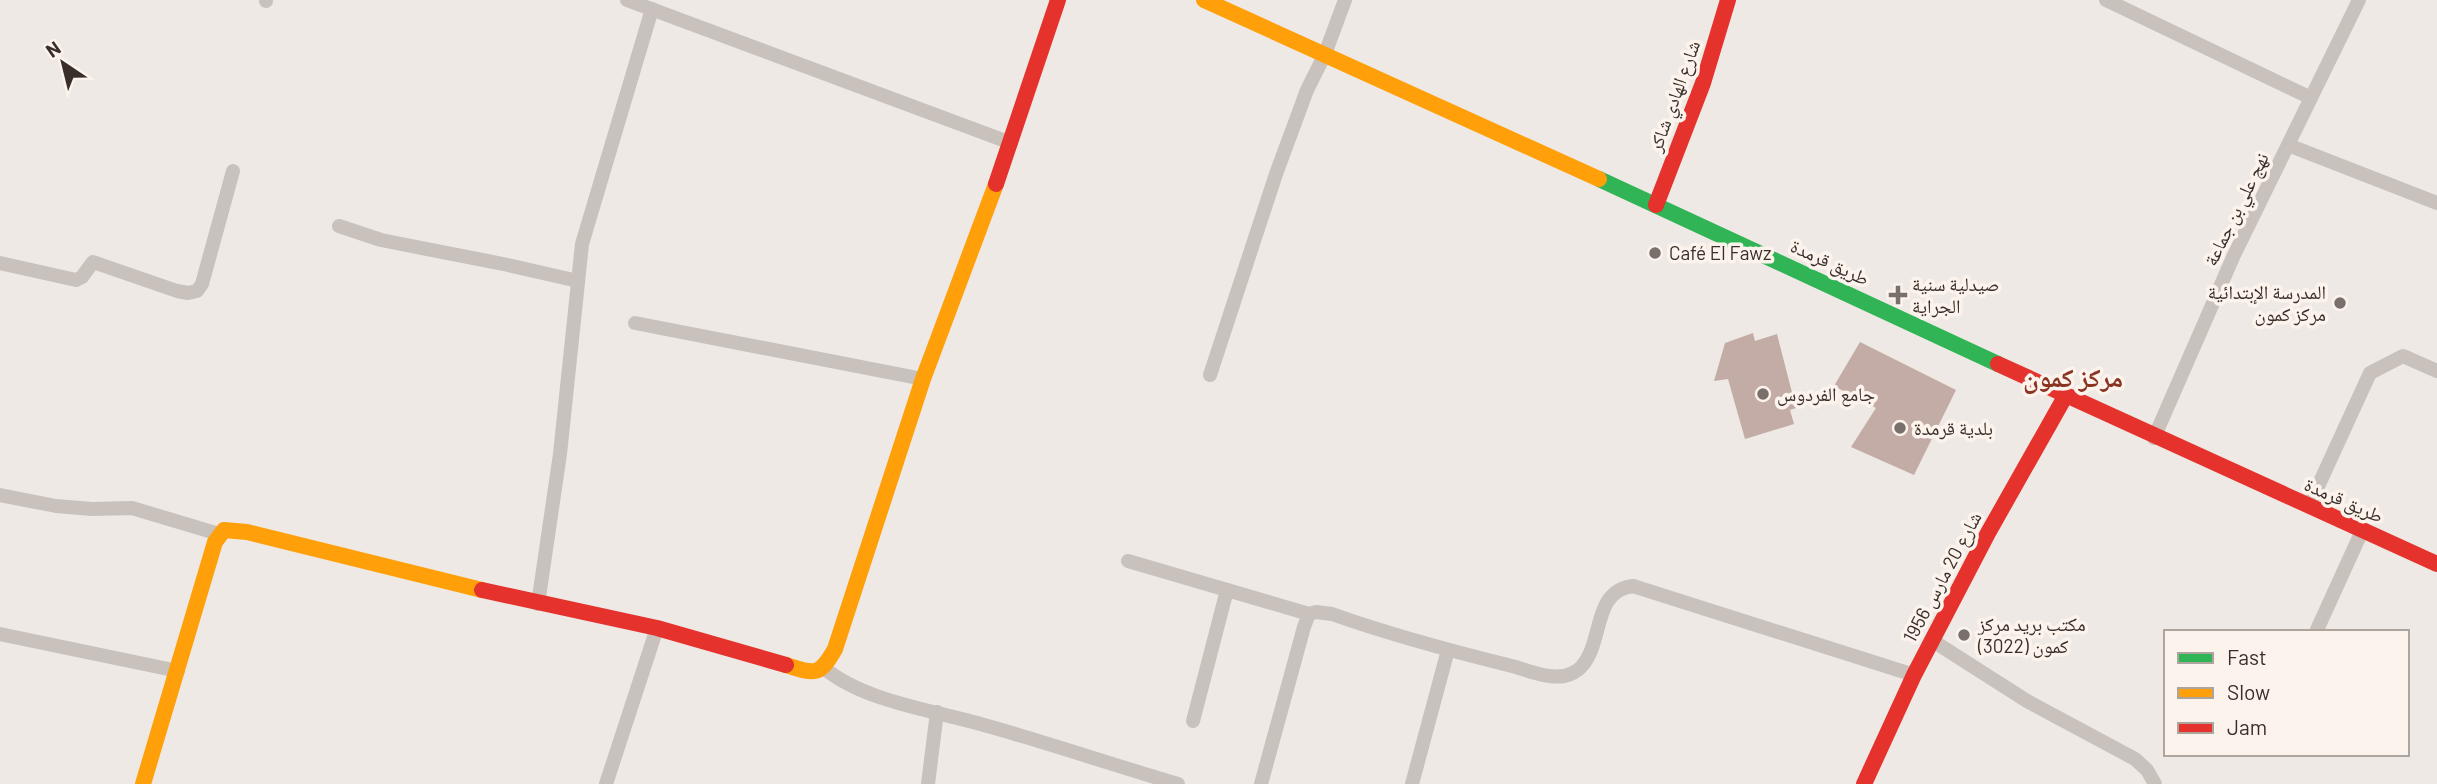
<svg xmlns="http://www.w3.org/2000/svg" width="2437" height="784" font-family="Barlow,'Noto Naskh Arabic',sans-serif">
  <rect width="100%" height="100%" fill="#eee9e4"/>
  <g fill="#c2aca5">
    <polygon points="1753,333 1755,341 1777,334 1796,408 1790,410 1794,424 1745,439 1728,379 1714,381 1725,343"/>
    <polygon points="1860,342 1956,390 1914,475 1851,447 1876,408 1834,386"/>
  </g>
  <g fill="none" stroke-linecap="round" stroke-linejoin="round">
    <g stroke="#c8c1bc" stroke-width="14">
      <polyline points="627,0 1011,143"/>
      <polyline points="2106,0 2311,98"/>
      <polyline points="266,1 266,0"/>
      <polyline points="2288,145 2437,203"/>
      <polyline points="339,226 381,240 508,265 578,281"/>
      <polyline points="0,263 76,280 82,277 93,262 177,291 188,293 197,291 202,284 233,171"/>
      <polyline points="635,323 923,379"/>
      <polyline points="1210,375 1276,174 1307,90 1325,54 1345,0"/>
      <polyline points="2154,438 2234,255 2359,0"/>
      <polyline points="0,495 56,506 92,509 132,508 219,534"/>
      <polyline points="2309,506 2370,373 2403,356 2437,371"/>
      <polyline points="1128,561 1309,614"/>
      <polyline points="538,604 560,454 582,244 652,9"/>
      <polyline points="2316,632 2362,531"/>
      <polyline points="0,634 178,671"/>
      <polyline points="1933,641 2027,701 2135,759 2147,770 2155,784"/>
      <path d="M824,668C865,702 933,710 984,725C1049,743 1113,765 1178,784"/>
      <polyline points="1193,721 1227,590"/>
      <polyline points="606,784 657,628"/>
      <polyline points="928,784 937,712"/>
      <path d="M1261,784L1304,627L1309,614L1316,612L1332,614C1391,635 1451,651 1512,666C1527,670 1548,679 1564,676C1570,675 1578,671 1582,666C1604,641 1592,591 1633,586L1914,675"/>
      <polyline points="1412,784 1448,650"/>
    </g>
    <polyline stroke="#30b455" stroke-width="16" points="1599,179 1998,364"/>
    <g stroke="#ff9f0a" stroke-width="16">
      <polyline points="1204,0 1599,179"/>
      <path d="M786,665C815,674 819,677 835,649L923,379L996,184"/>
      <polyline points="143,784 215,542 224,530 247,532 482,590"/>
    </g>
    <g stroke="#e5322d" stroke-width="16">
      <polyline points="996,184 1058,0"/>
      <polyline points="1656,205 1703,83 1728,0"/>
      <polyline points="1998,364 2437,564"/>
      <polyline points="482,590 657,628 786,665"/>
      <polyline points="1864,784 1914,675 1988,533 2066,395"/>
    </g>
  </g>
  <g fill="#796f6b" stroke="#fbf3ec" stroke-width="2.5">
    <circle cx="1655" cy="253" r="7"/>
    <path d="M1894.5 284.5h7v7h7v7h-7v7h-7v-7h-7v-7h7z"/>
    <circle cx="2340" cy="303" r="7"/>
    <circle cx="1763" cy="394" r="7"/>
    <circle cx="1900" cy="428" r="7"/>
    <circle cx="1964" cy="635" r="7"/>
  </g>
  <g text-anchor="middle" stroke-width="7" stroke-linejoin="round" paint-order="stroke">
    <g font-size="19" fill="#3a2e2a" stroke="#fbf3ec">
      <text transform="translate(1674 96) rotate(-70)" y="7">شارع الهادي شاكر</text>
      <text transform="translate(2236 209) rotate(-64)" y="7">نهج علي بن جماعة</text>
      <text transform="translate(1830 262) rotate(25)" y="7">طريق قرمدة</text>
      <text transform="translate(2344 500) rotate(24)" y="7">طريق قرمدة</text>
      <text transform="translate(1942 577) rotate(-62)" y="7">شارع 20 مارس 1956</text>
    </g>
    <g font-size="19" fill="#3a2e2a" stroke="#fbf3ec" text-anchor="start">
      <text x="1669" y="260">Café El Fawz</text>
      <text x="1912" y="291">صيدلية سنية<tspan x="1912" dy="22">الجراية</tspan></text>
      <text x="2326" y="299" text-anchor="end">المدرسة الإبتدائية<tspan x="2326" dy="22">مركز كمون</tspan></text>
      <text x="1777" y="401">جامع الفردوس</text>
      <text x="1914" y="435">بلدية قرمدة</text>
      <text x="1978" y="631">مكتب بريد مركز<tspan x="1978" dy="22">كمون (3022)</tspan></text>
    </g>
    <g font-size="26" font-weight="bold" fill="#8a3422" stroke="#fbf3ec">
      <text x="2073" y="387">مركز كمون</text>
    </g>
  </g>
  <rect x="2164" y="630" width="245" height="126" fill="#fbf3ec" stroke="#aea49e" stroke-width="2"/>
  <rect x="2178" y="653" width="35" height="10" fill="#30b455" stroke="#aea49e" stroke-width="2"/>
  <text x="2227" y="665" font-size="21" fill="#3a2e2a">Fast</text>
  <rect x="2178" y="688" width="35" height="10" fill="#ff9f0a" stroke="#aea49e" stroke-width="2"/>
  <text x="2227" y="700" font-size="21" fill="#3a2e2a">Slow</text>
  <rect x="2178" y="723" width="35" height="10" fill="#e5322d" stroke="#aea49e" stroke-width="2"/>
  <text x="2227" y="735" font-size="21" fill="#3a2e2a">Jam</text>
  <g transform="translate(63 63) rotate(325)" stroke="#fbf3ec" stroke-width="5" paint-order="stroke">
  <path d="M0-5L12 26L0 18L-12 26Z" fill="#3a2e2a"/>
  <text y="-10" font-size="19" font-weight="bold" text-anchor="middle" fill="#3a2e2a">N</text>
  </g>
</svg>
